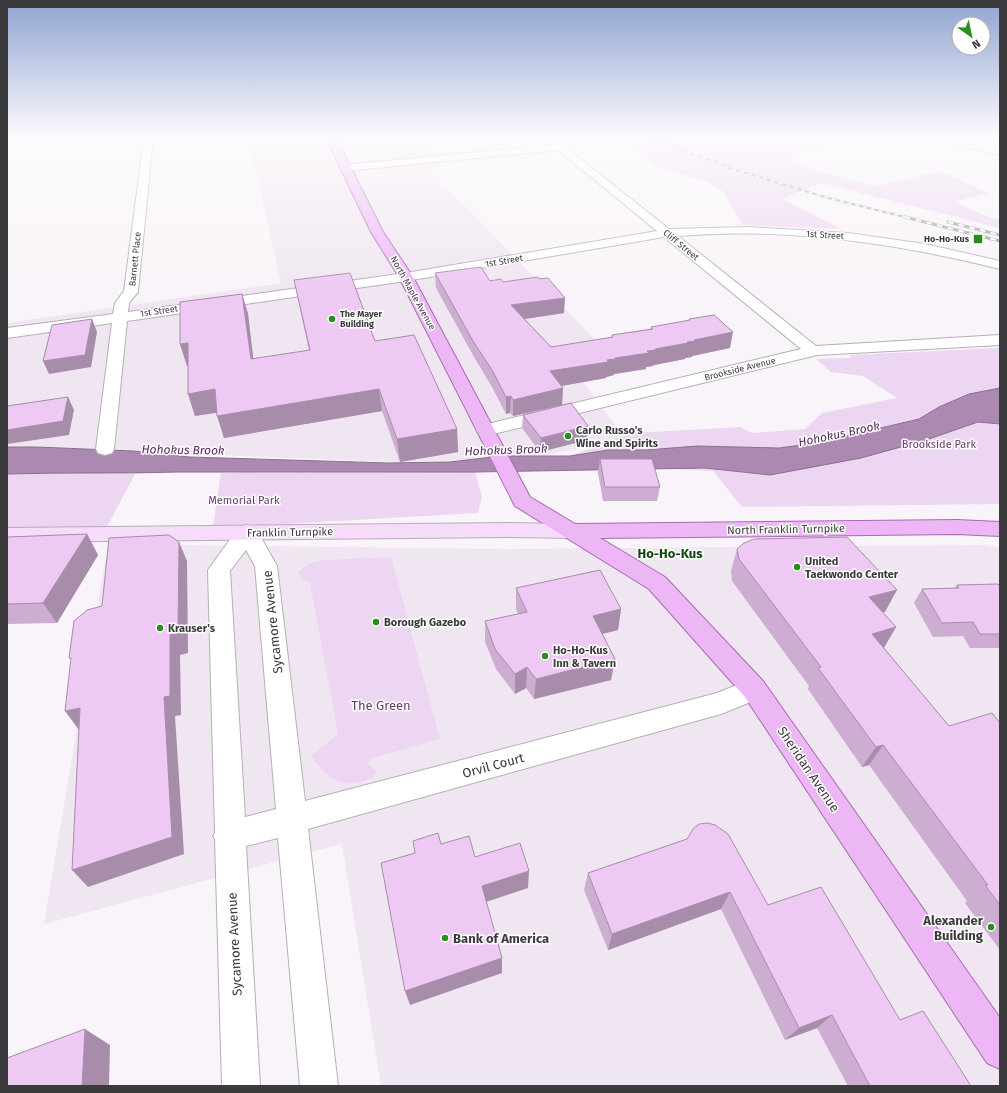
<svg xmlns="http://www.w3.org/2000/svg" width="1007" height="1093" font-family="'Fira Sans',sans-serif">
  <rect width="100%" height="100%" fill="#f9f4f9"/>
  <g fill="#f0e6f1">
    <polygon points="213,138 421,138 443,166 429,169 602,347 567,360 626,440 538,456 501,456 450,462 411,463 7,446 7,323 281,283 250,146 213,147"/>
    <polygon points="108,544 501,549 982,545 1000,548 1000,1086 381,1086 342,844 44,924"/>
  </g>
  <g fill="#edd6f1">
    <polygon points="619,138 811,138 826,144 786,158 814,170 876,186 941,171 988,193 954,202 991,218 1000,220 1000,228 821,183 783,199 841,229 743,225 722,190 702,180 658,167"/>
    <polygon points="1000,348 1000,504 742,507 713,471 673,469 640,462 562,456 570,456 632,433 740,427 752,433 805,429 822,413 897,398 863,376 831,372 816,359 851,358 850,355"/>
    <polygon points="7,471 135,474 103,534 7,535"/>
    <polygon points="475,472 482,497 478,513 249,526 212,533 221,473"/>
    <path d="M391,557L440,739L372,758L368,763L377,772L373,778C366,780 356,784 348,783C332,783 320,768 311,756L338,734L310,583L302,579L298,572L309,564L323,560Z"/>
  </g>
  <path fill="#ab89b1" stroke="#89718e" d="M1000,388V424L978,422L926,440L861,458L770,475L705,468L475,472H179C121,474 64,472 7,474V447H37L133,451L190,457L389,463L450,462L501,456H570L608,450H646L697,446L779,448L817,443L919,419L939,407L969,394Z"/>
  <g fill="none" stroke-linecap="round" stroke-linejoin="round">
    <defs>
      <g id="street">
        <path d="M144,138H153L138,292L129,303L128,312L406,273L657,231L558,150L345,171L340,168L345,165L552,145L544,138H554L669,229L748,227L848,233L925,244L1000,261V269C896,243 785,227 678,236L816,346L1000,335V345L817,355L485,436L479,434L476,430L479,426L801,349L664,237L406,281L127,321L114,449L112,453L105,455L98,453L96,449L112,323L7,338V328L113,314L115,303L124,291Z"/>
        <polygon points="934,138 950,138 1000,149 1000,155 936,140"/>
        <path d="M247,525L255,527L277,566L305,801L717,693L754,678L763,681L767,689L763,697L721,714L308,829L338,1086H300L278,838L246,846L260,1086H222L215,839L213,836L215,833L208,570L239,527ZM246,550L255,566L276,809L245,817L230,571Z"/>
      </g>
      <polygon id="secondary" points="509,523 573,524 581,526 584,531 581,536 573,538 509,537 7,542 7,528"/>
      <polygon id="primary" points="326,138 336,138 383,232 413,277 530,497 575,524 957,520 1000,522 1000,536 957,534 600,538 665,577 763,681 1000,1018 1000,1069 987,1063 745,697 649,589 515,506 399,277 371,232"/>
    </defs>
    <use href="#street" stroke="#b4b0b4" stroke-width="2"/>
    <use href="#secondary" stroke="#b4b0b4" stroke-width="2"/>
    <use href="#primary" stroke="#a76cb1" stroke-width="2"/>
    <use href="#street" fill="#fff" fill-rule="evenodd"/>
    <use href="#secondary" fill="#f6dbfa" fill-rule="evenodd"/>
    <use href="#primary" fill="#edb7f6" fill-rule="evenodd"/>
    <defs>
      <polyline id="rail-far1" points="650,138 733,169 828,198 909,218"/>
      <g id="rail">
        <polyline points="905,217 1000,241"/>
        <polyline points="948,222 1000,235"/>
      </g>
    </defs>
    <use href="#rail-far1" stroke="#a19ea2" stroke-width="2"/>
    <use href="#rail" stroke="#a19ea2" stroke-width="3"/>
    <use href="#rail-far1" stroke="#fff" stroke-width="1.5" stroke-dasharray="4" stroke-linecap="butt"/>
    <use href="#rail" stroke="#fff" stroke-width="2" stroke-dasharray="5.5" stroke-linecap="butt"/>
  </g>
  <g fill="#cdadd1">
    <polygon points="435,273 503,282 564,313 524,319 551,347 611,338 612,335 650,329 651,327 688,321 689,319 730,348 692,356 692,357 685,358 685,359 654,365 653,366 646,367 646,369 614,374 614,375 606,377 606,378 561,386 563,388 562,405 513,416 510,413 506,414 492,387 474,357 436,288"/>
    <polygon points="294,280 375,341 457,429 458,452 400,462 382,411 224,438 217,412 195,416 188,394 188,366 187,366 180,344 242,294 248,314 253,359 309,351"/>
    <polygon points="523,415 587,440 540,452 522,428"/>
    <polygon points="600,459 660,487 657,501 603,501 598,473"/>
    <polygon points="87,534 98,555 57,623 7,624 7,537"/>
    <polygon points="737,549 885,612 882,612 896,627 884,648 949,726 1000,723 1000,950 965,903 967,901 869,765 862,767 808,689 809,686 732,581 731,571"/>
    <polygon points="957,585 1000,587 1000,648 970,648 963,636 933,637 914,603 922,589 954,588"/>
    <polygon points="516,588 621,609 618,630 602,634 615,659 611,680 534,699 526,688 515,694 496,669 485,642 485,621 518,614 516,609"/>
    <polygon points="687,839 768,905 900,1020 971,1086 848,1086 817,1028 785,1040 721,909 608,950 584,890 588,873"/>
  </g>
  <g fill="#a78daa">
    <polygon points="242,294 248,314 256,381 251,359"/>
    <polygon points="565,298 564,313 511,321 511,305"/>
    <polygon points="92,319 97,332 91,367 49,374 43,361"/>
    <polygon points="733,332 730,348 692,356 692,357 685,358 685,359 654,365 653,366 646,367 646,369 614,374 614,375 606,377 606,378 550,388 550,371 607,360 615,358 647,351 655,349 687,342 694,340"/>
    <polygon points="188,343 195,365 187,366 180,344"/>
    <polygon points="563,388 562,405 513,416 513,400"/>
    <polygon points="215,389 222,412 195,416 188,394"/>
    <polygon points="379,389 382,411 224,438 217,416"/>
    <polygon points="511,396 510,413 506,414 506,397"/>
    <polygon points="68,397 74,410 69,435 7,444 7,430"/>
    <polygon points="588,426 587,440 540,452 541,438"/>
    <polygon points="457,429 458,452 400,462 397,439"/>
    <polygon points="87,534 98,555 57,623 43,603"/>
    <polygon points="179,542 187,561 188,653 180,655 181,715 175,716 184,854 88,887 72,870 164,697"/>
    <polygon points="897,590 885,612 857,619 869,597"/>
    <polygon points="621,609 618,630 590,637 593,616"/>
    <polygon points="896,627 883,649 872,634"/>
    <polygon points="615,659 611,680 534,699 536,679"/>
    <polygon points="527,667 526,688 515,694 515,674"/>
    <polygon points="80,708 79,730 65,711"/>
    <polygon points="883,745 869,765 862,767 876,747"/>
    <polygon points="529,871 528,888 483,903 482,886"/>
    <polygon points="730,892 721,909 608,950 612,934"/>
    <polygon points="502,958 502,973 410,1005 405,991"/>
    <polygon points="832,1015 817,1028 785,1040 799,1028"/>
    <polygon points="85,1029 110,1045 109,1086 82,1086"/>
  </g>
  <g fill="#eec9f3" stroke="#a78daa">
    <polygon points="481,267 490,281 501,279 503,282 538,277 539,279 548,278 565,298 511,305 551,347 613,337 612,335 653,329 651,327 690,320 689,319 714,315 733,332 694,340 695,341 687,342 688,343 655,349 656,350 647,351 649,353 615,358 616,359 607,360 608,362 550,371 563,388 513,400 511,396 506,397 492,370 473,341 435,273"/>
    <polygon points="350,273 375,341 414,335 457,429 397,439 379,389 217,416 215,389 188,394 188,343 180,344 180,302 242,294 251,359 310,350 294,280"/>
    <polygon points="92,319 85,355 43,361 52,325"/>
    <polygon points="68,397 63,421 7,430 7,406"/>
    <polygon points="571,403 588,426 541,438 523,415"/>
    <polygon points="600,459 652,459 660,487 605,487"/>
    <polygon points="87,534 43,603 7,604 7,537"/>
    <polygon points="169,535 179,542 178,633 170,635 170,696 164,697 172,837 72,870 80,708 65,711 71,658 69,658 74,621 87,610 102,606 109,538"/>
    <polygon points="847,537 897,590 869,597 896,627 872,634 949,726 992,713 1000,723 1000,905 985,885 988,885 883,745 876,747 818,668 821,667 739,559 737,549 744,543 754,539"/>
    <polygon points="600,570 621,609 593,616 615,659 536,679 527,667 515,674 495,649 485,621 527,612 516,588"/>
    <polygon points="998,584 1000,587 1000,634 980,634 973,622 942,623 922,589 959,588 957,585"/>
    <polygon points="708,823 715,825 728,834 768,905 821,887 900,1020 923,1011 971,1086 870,1086 832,1015 799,1028 730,892 612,934 588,873 687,839 693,829 699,824"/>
    <polygon points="438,833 441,844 469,836 475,857 520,843 529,871 482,886 502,958 405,991 381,863 415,853 413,841"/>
    <polygon points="85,1029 82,1086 7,1086 7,1058"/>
  </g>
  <linearGradient id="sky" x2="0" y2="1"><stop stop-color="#8fa3d2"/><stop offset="0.47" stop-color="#fcfafc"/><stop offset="1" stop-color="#fcfafc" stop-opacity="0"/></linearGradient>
  <rect width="1007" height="291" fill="url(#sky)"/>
  <g fill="#259118" stroke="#fff" stroke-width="1.5">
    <rect x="973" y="234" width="10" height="10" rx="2"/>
    <circle cx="332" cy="319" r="4"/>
    <circle cx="568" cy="436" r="4"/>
    <circle cx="797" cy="567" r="4"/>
    <circle cx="376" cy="622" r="4"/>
    <circle cx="160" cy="628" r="4"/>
    <circle cx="545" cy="656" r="4"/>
    <circle cx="991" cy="927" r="4"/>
    <circle cx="445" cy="938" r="4"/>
  </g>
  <g text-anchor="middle" stroke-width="3" stroke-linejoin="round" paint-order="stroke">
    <g font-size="9" fill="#3b3a3c" stroke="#fff">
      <text transform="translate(825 235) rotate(4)" y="3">1st Street</text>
      <text transform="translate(681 245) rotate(39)" y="3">Cliff Street</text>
      <text transform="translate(135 259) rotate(-84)" y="3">Barnett Place</text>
      <text transform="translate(504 261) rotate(-10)" y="3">1st Street</text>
      <text transform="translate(413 293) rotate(61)" y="3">North Maple Avenue</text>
      <text transform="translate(159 311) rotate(-8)" y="3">1st Street</text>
      <text transform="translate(740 369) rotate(-14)" y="3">Brookside Avenue</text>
    </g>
    <g font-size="9" font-weight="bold" fill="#3b3a3c" stroke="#fff" text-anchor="end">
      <text x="969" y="242">Ho-Ho-Kus</text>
      <text x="340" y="317" text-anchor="start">The Mayer<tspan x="340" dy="10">Building</tspan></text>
    </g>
    <g font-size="11" font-weight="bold" fill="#3b3a3c" stroke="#fff" text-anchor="start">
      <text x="576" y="434">Carlo Russo's<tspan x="576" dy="13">Wine and Spirits</tspan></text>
      <text x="805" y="565">United<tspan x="805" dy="13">Taekwondo Center</tspan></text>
      <text x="384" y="626">Borough Gazebo</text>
      <text x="168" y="632">Krauser's</text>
      <text x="553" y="654">Ho-Ho-Kus<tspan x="553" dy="13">Inn &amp; Tavern</tspan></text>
    </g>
    <g font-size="11" fill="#673a6f" stroke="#fff">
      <text x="939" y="448">Brookside Park</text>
      <text x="244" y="504">Memorial Park</text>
    </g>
    <g font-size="11" fill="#3b3a3c" stroke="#fff">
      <text transform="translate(786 529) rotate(-1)" y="4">North Franklin Turnpike</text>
      <text transform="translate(290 532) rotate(-1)" y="4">Franklin Turnpike</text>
    </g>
    <g font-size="12" font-style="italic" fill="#562a5e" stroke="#fff">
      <text transform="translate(839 434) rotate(-12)" y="4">Hohokus Brook</text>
      <text transform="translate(183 450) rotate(1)" y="4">Hohokus Brook</text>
      <text transform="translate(506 450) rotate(-2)" y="4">Hohokus Brook</text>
    </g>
    <g font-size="13" font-weight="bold" fill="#13450e" stroke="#fff">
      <text x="670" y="558">Ho-Ho-Kus</text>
    </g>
    <g font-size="13" fill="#3b3a3c" stroke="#fff">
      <text transform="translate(272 622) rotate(-96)" y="5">Sycamore Avenue</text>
      <text transform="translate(493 765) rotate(-15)" y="5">Orvil Court</text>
      <text transform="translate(809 769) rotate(56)" y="5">Sheridan Avenue</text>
      <text transform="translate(234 944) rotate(-93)" y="5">Sycamore Avenue</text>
    </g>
    <g font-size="13" fill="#673a6f" stroke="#fff">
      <text x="381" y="710">The Green</text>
    </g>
    <g font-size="13" font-weight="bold" fill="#3b3a3c" stroke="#fff" text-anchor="end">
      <text x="983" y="925">Alexander<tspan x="983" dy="15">Building</tspan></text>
      <text x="453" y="943" text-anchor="start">Bank of America</text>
    </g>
  </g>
  <rect width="1007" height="1093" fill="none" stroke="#3b3a3c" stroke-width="16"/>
  <g transform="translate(971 36) rotate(147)"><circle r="19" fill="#ffffff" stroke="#b1b0b1"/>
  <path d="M0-3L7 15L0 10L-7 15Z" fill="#259118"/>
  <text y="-6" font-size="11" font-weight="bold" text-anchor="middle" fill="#3b3a3c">N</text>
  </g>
</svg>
